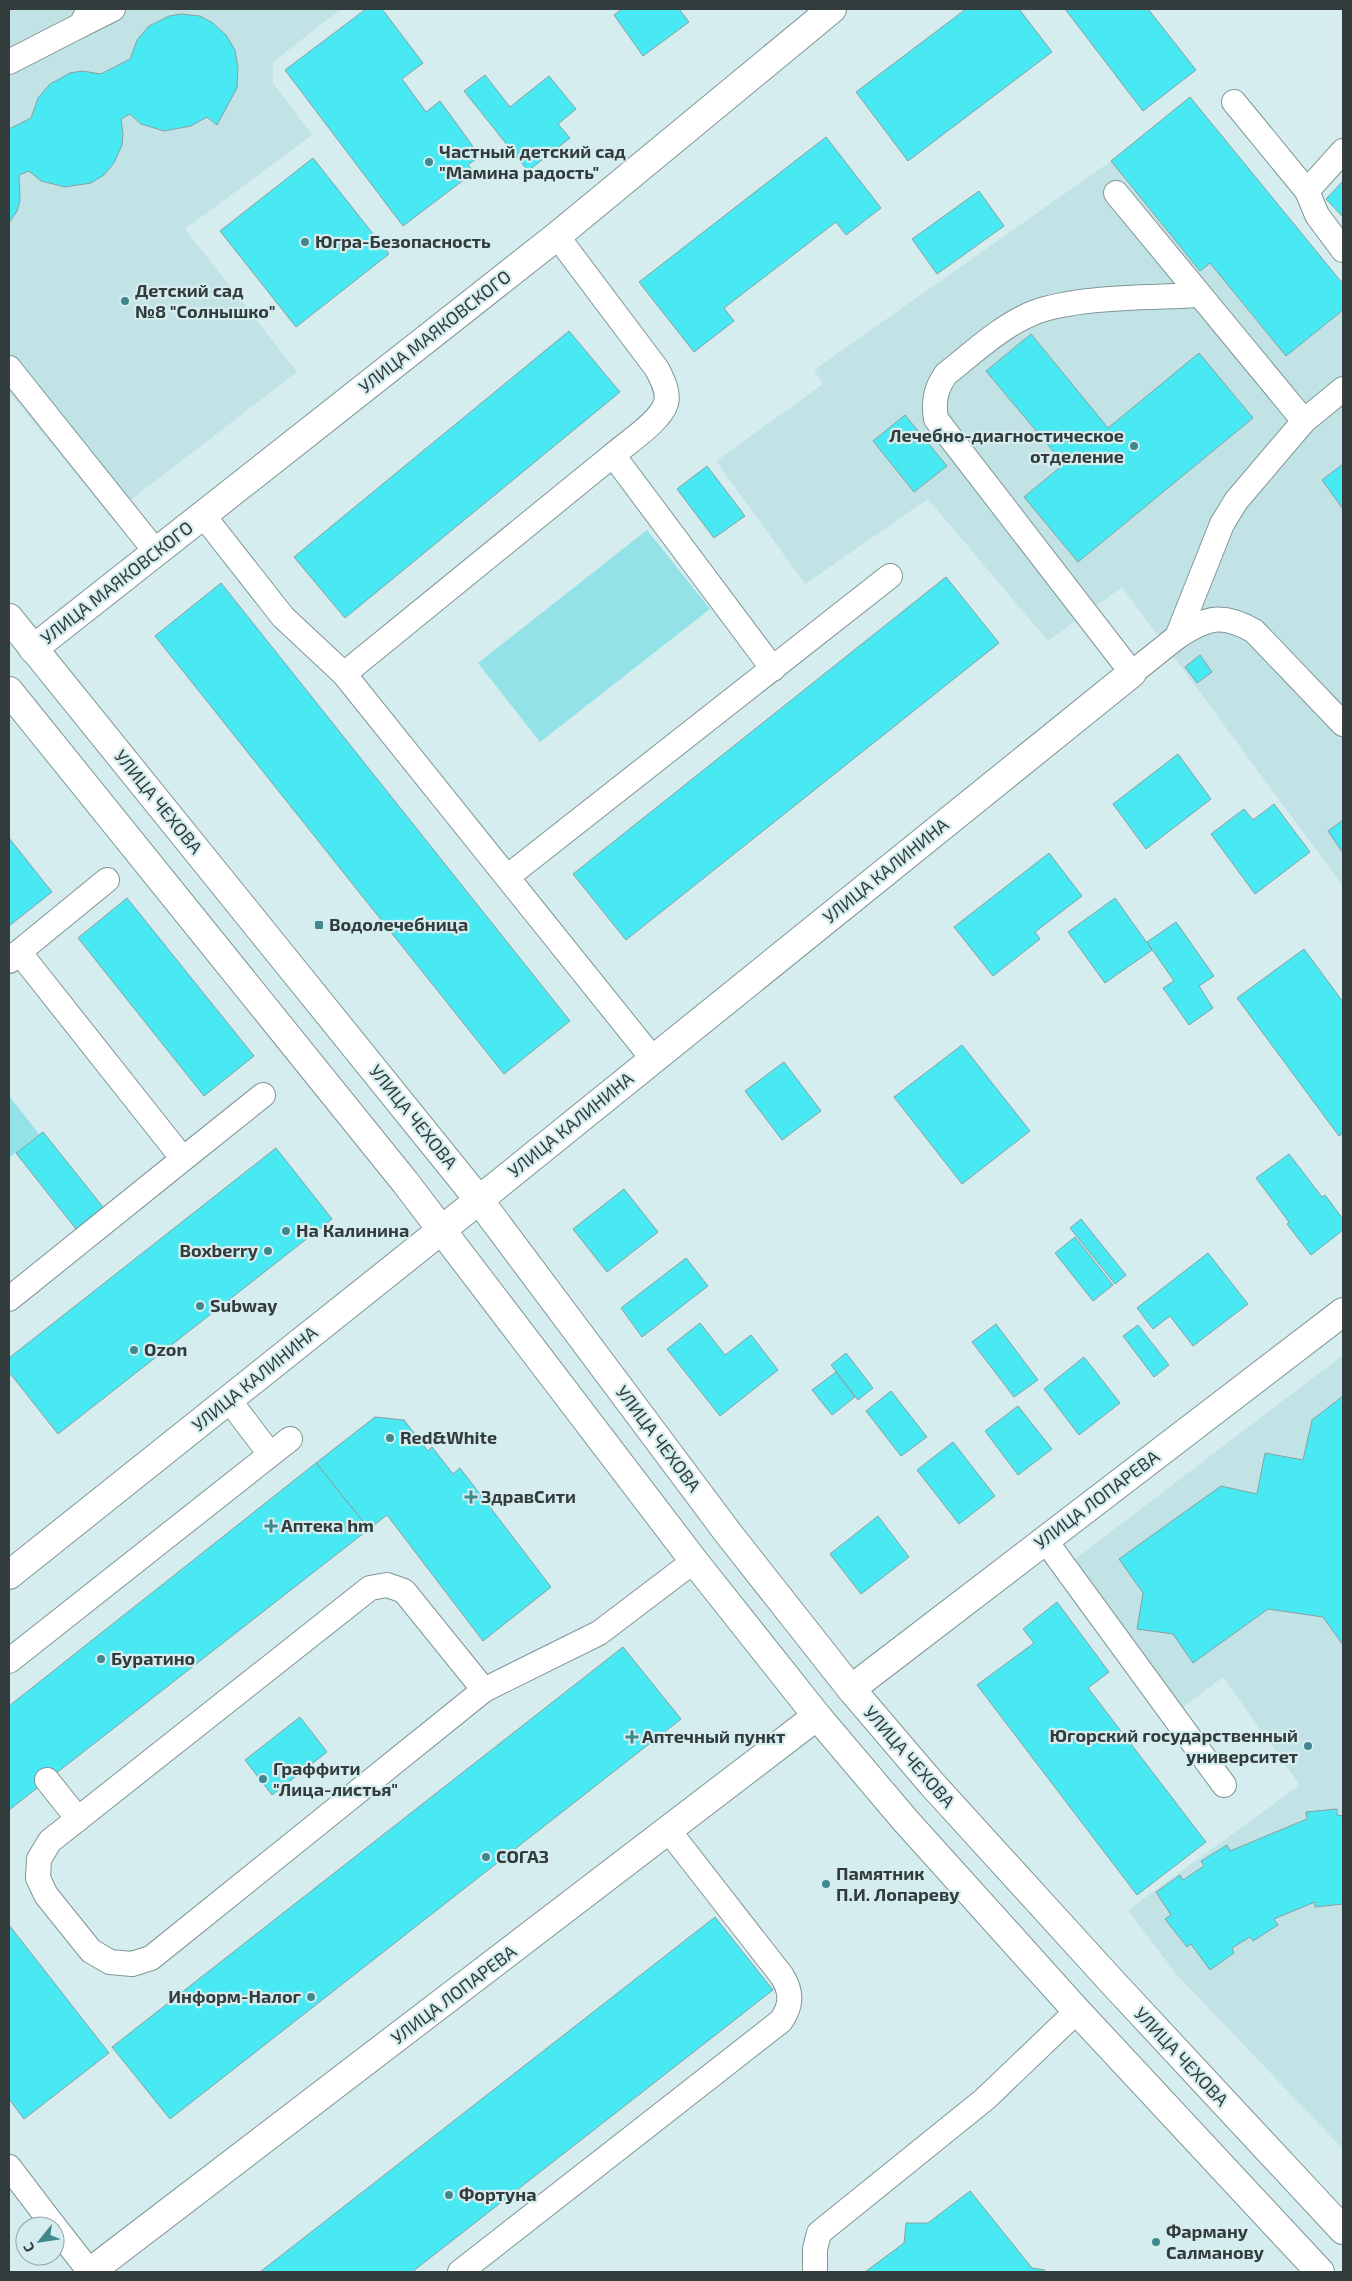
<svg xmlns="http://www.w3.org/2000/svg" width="1352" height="2281" font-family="'Exo 2',sans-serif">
  <rect width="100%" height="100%" fill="#d5edee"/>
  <g fill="#c2e3e5">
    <polygon points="9,9 341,9 273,62 273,83 312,135 185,229 297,372 110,516 9,392"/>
    <polygon points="1111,161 1200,270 1210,263 1286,356 1343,310 1343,886 1122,587 1048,641 928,499 805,584 716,461 823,384 814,370"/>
    <polygon points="1343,1355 1343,2149 1177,1975 1128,1910 1300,1785 1223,1677 1183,1707 1075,1559"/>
  </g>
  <g fill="#93e2e7">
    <polygon points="647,530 710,609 540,742 478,663"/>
    <polygon points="9,1096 39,1134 9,1158"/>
  </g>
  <g fill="#49e9f3" stroke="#89a0a1">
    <polygon points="366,9 382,9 423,63 402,79 426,112 440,101 480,156 468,165 474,172 403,226 285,70"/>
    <polygon points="622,9 679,9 689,22 643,56 614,15"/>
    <polygon points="966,9 1019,9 1052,52 908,161 856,92"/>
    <polygon points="1065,9 1148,9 1196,70 1143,111"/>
    <polygon points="181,14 200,16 213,23 226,35 235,50 238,68 237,88 217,125 207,117 191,126 164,131 141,124 130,114 121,119 123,134 122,145 114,163 104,175 91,183 65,187 41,181 29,171 19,175 20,201 17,211 9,223 9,129 31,118 38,98 50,84 70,73 82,71 101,74 130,59 137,40 149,26 169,16"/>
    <polygon points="485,75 510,107 549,76 576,109 558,124 570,138 528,171 464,91"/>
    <polygon points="1190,97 1343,284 1343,310 1286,356 1210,263 1200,271 1111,161"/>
    <polygon points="826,137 881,208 846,235 836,222 724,308 734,321 694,352 639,282"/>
    <polygon points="313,158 389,254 296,327 220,231"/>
    <polygon points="1343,181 1343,217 1326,199"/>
    <polygon points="979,191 1004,226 937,274 912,239"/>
    <polygon points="569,331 620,392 345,618 294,557"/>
    <polygon points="1031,334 1108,428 1199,353 1253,418 1078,562 1024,497 1064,464 986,371"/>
    <polygon points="905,415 947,466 914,492 873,441"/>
    <polygon points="1343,464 1343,509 1322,480"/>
    <polygon points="707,466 745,516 714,538 677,489"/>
    <polygon points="946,577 999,643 626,940 573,874"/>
    <polygon points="221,583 570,1021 504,1074 155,636"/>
    <polygon points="1200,655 1212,672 1197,683 1185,667"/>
    <polygon points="1178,754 1211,799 1146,849 1113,804"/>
    <polygon points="1274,804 1310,852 1255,894 1211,834 1244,809 1253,820"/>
    <polygon points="1343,820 1343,853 1328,831"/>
    <polygon points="9,838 52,892 9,926"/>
    <polygon points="1049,853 1082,896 1035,932 1040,939 993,976 954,927"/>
    <polygon points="127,898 254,1056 204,1096 78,938"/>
    <polygon points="1115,898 1152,950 1105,983 1068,932"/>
    <polygon points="1176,922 1214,976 1199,986 1213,1008 1189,1025 1163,988 1174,981 1147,942"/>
    <polygon points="1304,949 1343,1002 1343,1133 1339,1136 1237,998"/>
    <polygon points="962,1045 1030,1131 962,1184 894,1097"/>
    <polygon points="784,1062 821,1111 782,1140 745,1091"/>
    <polygon points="43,1132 103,1207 76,1229 16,1153"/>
    <polygon points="276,1148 332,1219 58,1434 9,1372 9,1358"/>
    <polygon points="1289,1154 1322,1197 1325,1195 1343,1219 1343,1230 1311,1255 1287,1224 1289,1222 1256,1178"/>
    <polygon points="624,1189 658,1232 607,1272 573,1229"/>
    <polygon points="1081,1219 1126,1275 1115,1284 1070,1228"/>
    <polygon points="1075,1237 1113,1285 1093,1301 1055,1253"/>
    <polygon points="1208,1253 1248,1304 1193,1346 1170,1316 1153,1329 1137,1308"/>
    <polygon points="686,1258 708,1286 642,1337 621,1308"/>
    <polygon points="700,1323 725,1355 751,1335 778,1370 720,1416 667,1349"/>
    <polygon points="996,1324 1038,1380 1014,1397 972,1342"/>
    <polygon points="1138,1325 1169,1365 1154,1377 1123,1336"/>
    <polygon points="846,1353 873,1388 858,1400 831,1365"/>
    <polygon points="1084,1357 1120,1403 1079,1435 1044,1389"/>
    <polygon points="836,1372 855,1397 832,1415 812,1390"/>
    <polygon points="891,1391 927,1437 901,1456 866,1411"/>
    <polygon points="1343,1396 1343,1645 1323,1617 1268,1609 1193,1663 1173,1634 1137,1629 1143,1593 1119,1559 1221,1486 1257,1494 1265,1453 1303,1460 1312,1420"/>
    <polygon points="1018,1406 1052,1449 1018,1475 985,1431"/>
    <polygon points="375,1417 404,1420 428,1451 432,1447 453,1474 460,1468 551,1587 483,1641 387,1515 369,1529 316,1463"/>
    <polygon points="953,1442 995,1496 959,1524 917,1470"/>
    <polygon points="316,1463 369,1529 9,1810 9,1706"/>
    <polygon points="878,1516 909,1557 861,1594 830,1554"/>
    <polygon points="1057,1602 1109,1672 1088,1688 1206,1842 1137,1895 977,1685 1034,1643 1023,1629"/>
    <polygon points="623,1647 681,1719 170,2119 112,2047"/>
    <polygon points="300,1717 327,1752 272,1795 245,1760"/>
    <polygon points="1337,1809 1337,1815 1343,1816 1343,1904 1315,1907 1315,1902 1274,1919 1278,1925 1253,1941 1250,1937 1232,1948 1234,1953 1210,1970 1191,1944 1187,1947 1165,1919 1171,1915 1156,1892 1180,1875 1183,1880 1204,1866 1201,1861 1227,1845 1230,1851 1307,1819 1306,1812"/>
    <polygon points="715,1917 773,1990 412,2272 260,2272"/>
    <polygon points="9,1925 109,2053 24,2119 9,2099"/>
    <polygon points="970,2191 1032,2268 1045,2270 1044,2272 865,2272 904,2243 906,2223 928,2223"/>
  </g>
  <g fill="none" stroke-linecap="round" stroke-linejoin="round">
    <defs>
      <g id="service">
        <polyline points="81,25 113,9"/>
        <polyline points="9,62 81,25 89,9"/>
        <polyline points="1234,102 1307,191 1317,215 1343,250"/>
        <polyline points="1307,191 1343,151"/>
        <polyline points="1116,193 1304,421"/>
        <path d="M557,236L657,369C662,379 669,391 666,403C661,421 628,442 613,455L773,669"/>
        <path d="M1199,295C1151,298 1077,296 1033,313C1001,326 973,353 946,374C936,388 933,401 936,419L1132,673L1177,637L1222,524L1236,501L1304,421L1343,389"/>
        <polyline points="9,368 156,552"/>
        <polyline points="203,515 283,617 344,674 653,1059"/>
        <path d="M1177,637C1207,617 1222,613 1254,631L1343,724"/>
        <polyline points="344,674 613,455"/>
        <polyline points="507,877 890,576"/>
        <polyline points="19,952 107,880"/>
        <polyline points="9,961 19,952 183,1159 9,1299"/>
        <polyline points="183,1159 263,1095"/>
        <polyline points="229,1400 270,1454"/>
        <polyline points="1045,1540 1224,1785"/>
        <polyline points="9,1661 290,1439"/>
        <polyline points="484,1690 404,1591 387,1585 370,1588 50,1841 39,1859 38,1878 46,1895 91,1951 110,1962 132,1964 151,1958 484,1690 599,1633 694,1561"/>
        <polyline points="47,1780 78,1819"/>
        <polyline points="9,2167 54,2226"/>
        <polyline points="55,2227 90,2272"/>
        <path d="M460,2272L781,2021C792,2005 792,1992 782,1976L669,1831"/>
        <polyline points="815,2272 815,2249 819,2233 985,2099 1077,2011"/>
      </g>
      <g id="minor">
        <polyline points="479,1200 1132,673"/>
        <polyline points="851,1689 1343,1312"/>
        <polyline points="90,2272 817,1716"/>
      </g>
      <polyline id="tertiary" points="33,649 557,236 832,9"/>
      <g id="secondary">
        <polyline points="9,618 479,1200 728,1533 851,1689 932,1784 1115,1985 1343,2230"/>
        <polyline points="9,691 405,1182 694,1561 817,1716 905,1820 1077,2011 1320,2272"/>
        <polyline points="9,1575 479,1200"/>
      </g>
    </defs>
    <use href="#service" stroke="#809697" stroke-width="26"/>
    <use href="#minor" stroke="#809697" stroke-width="30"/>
    <use href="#tertiary" stroke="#809697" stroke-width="30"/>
    <use href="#secondary" stroke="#809697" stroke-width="30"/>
    <use href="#service" stroke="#fff" stroke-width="24"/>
    <use href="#minor" stroke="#fff" stroke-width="28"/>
    <use href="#tertiary" stroke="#fff" stroke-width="28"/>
    <use href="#secondary" stroke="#fff" stroke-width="28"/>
  </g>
  <g fill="#40888d" stroke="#d5edee" stroke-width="2">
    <circle cx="429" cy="162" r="5"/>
    <circle cx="305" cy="242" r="5"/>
    <circle cx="125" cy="301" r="5"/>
    <circle cx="1134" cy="446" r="5"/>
    <rect x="314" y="920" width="10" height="10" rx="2.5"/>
    <circle cx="286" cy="1231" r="5"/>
    <circle cx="268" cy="1251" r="5"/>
    <circle cx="200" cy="1306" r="5"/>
    <circle cx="134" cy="1350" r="5"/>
    <circle cx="390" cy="1438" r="5"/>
    <path d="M468.5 1489.5h5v5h5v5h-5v5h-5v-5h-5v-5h5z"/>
    <path d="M268.5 1518.5h5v5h5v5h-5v5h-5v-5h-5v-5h5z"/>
    <circle cx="101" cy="1659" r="5"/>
    <path d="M629.5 1729.5h5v5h5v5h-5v5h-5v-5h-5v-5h5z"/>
    <circle cx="1308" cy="1746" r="5"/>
    <circle cx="263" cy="1779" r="5"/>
    <circle cx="486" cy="1857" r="5"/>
    <circle cx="826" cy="1884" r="5"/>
    <circle cx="311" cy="1997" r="5"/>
    <circle cx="449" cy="2195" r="5"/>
    <circle cx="1156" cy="2242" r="5"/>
  </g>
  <g text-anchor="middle" stroke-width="4.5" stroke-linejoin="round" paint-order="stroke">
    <g font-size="18" font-weight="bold" fill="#333c3d" stroke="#d5edee" text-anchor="start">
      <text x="439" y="158">Частный детский сад<tspan x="439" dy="21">"Мамина радость"</tspan></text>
      <text x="315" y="248">Югра-Безопасность</text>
      <text x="135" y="297">Детский сад<tspan x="135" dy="21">№8 "Солнышко"</tspan></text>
      <text x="1124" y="442" text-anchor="end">Лечебно-диагностическое<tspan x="1124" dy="21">отделение</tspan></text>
      <text x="329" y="931">Водолечебница</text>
      <text x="296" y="1237">На Калинина</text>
      <text x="258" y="1257" text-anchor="end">Boxberry</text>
      <text x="210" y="1312">Subway</text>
      <text x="144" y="1356">Ozon</text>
      <text x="400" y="1444">Red&amp;White</text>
      <text x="481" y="1503">ЗдравСити</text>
      <text x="281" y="1532">Аптека hm</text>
      <text x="111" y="1665">Буратино</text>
      <text x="1298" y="1742" text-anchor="end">Югорский государственный<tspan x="1298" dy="21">университет</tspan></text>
      <text x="642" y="1743">Аптечный пункт</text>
      <text x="273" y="1775">Граффити<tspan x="273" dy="21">"Лица-листья"</tspan></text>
      <text x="496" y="1863">СОГАЗ</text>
      <text x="836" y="1880">Памятник<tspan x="836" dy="21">П.И. Лопареву</tspan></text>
      <text x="301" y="2003" text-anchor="end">Информ-Налог</text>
      <text x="459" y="2201">Фортуна</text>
      <text x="1166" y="2238">Фарману<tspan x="1166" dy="21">Салманову</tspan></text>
    </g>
    <g font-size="18" fill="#333c3d" stroke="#d5edee">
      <text transform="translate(435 332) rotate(-38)" y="6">УЛИЦА МАЯКОВСКОГО</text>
      <text transform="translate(117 583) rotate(-38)" y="6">УЛИЦА МАЯКОВСКОГО</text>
      <text transform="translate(158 802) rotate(51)" y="6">УЛИЦА ЧЕХОВА</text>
      <text transform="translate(886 871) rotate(-39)" y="6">УЛИЦА КАЛИНИНА</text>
      <text transform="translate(413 1117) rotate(51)" y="6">УЛИЦА ЧЕХОВА</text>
      <text transform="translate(571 1125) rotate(-39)" y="6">УЛИЦА КАЛИНИНА</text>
      <text transform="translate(255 1379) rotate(-39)" y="6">УЛИЦА КАЛИНИНА</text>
      <text transform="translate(658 1439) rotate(53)" y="6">УЛИЦА ЧЕХОВА</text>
      <text transform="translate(1097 1500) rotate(-37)" y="6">УЛИЦА ЛОПАРЕВА</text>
      <text transform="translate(909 1757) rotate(49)" y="6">УЛИЦА ЧЕХОВА</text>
      <text transform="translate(454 1995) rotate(-37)" y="6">УЛИЦА ЛОПАРЕВА</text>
      <text transform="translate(1181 2057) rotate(47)" y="6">УЛИЦА ЧЕХОВА</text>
    </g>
  </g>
  <rect width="1352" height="2281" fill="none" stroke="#333c3d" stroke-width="20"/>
  <g transform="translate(40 2241) rotate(240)"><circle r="24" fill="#d5edee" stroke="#94a6a7"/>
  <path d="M0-4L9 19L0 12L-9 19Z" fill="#40888d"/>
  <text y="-8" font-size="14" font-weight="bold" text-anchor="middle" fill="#333c3d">С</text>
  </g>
</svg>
